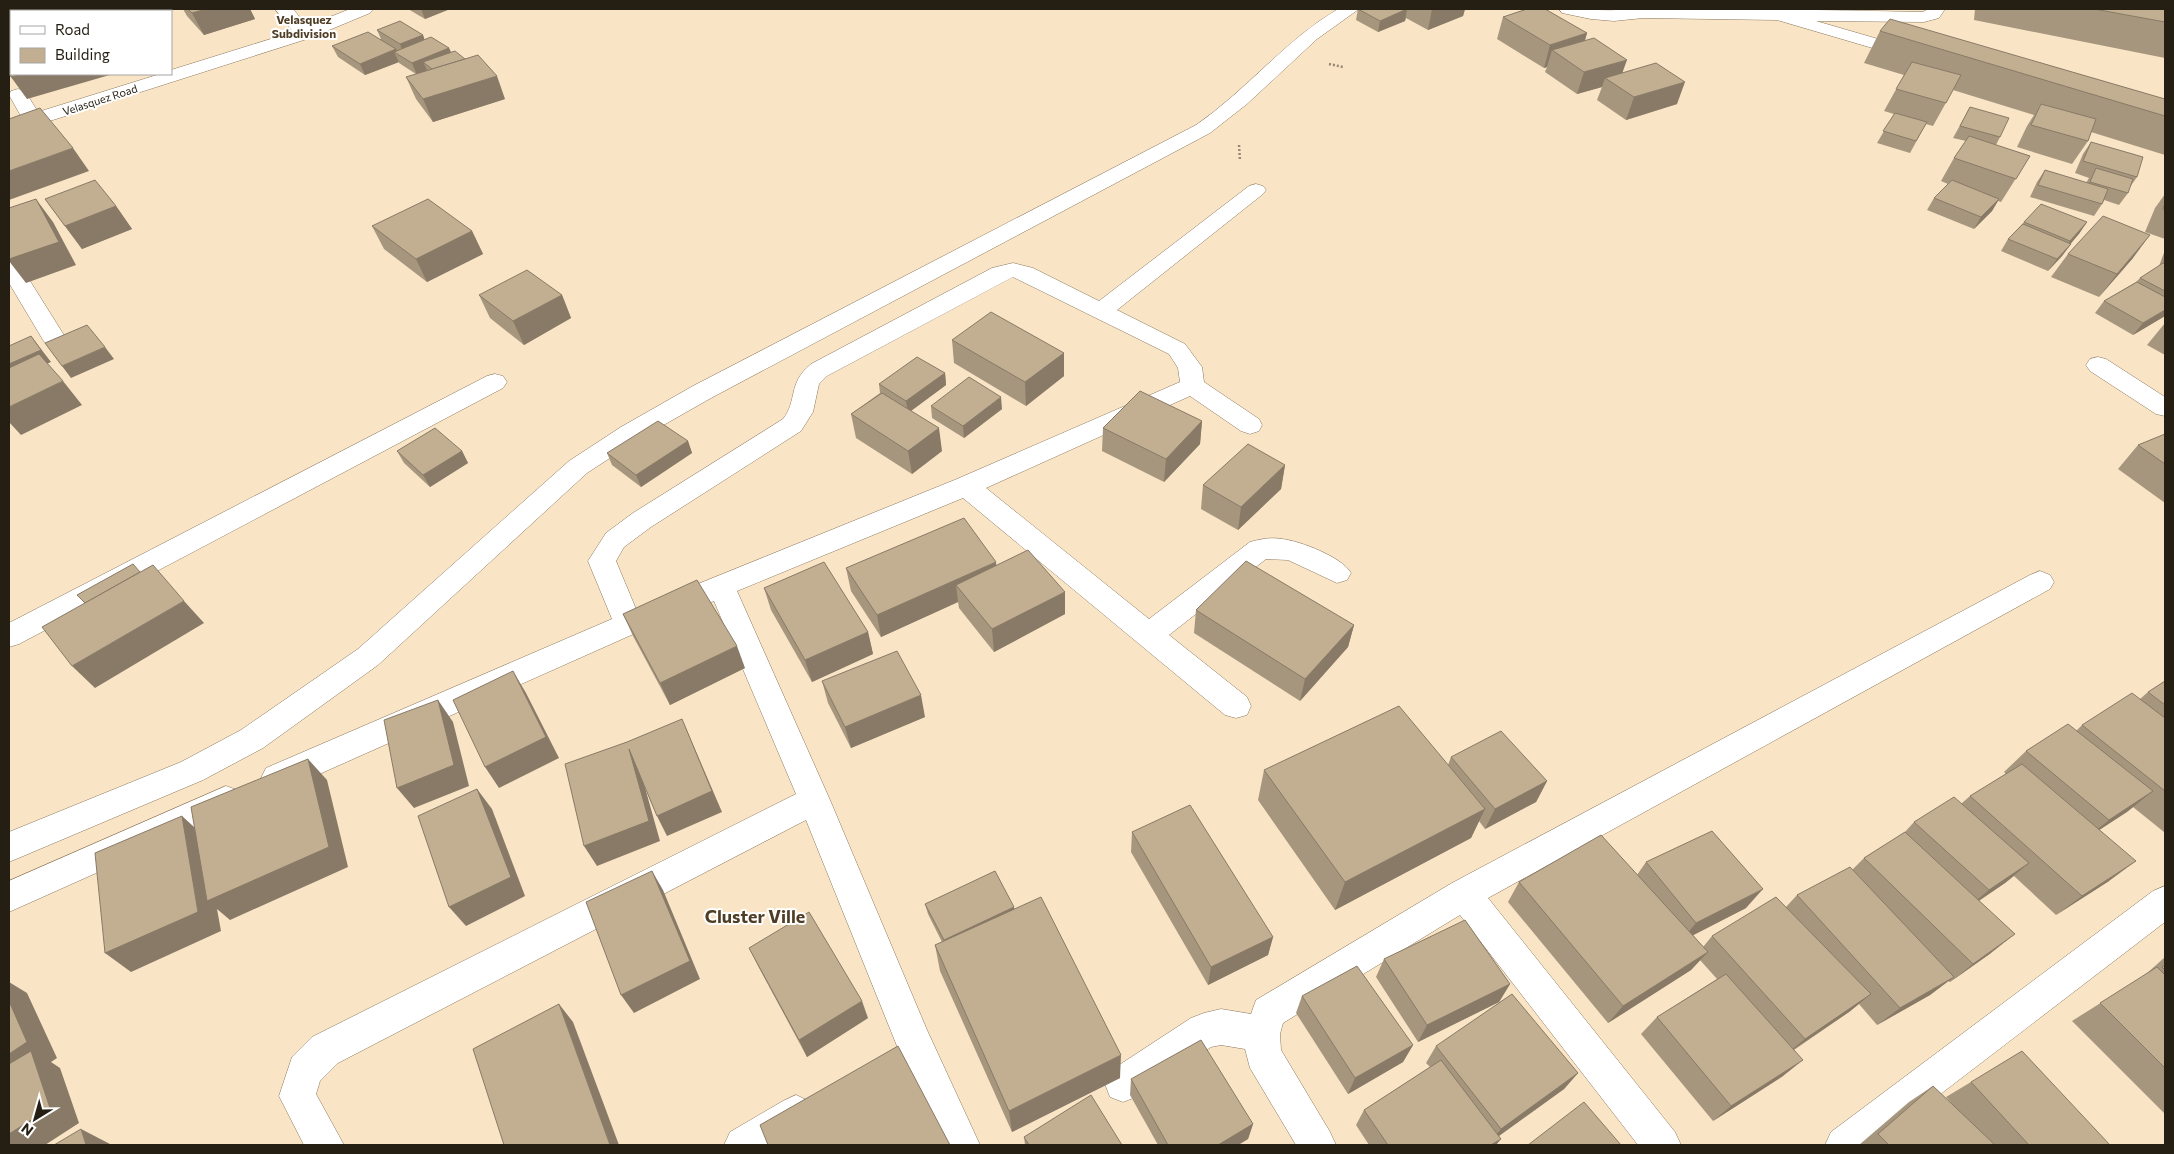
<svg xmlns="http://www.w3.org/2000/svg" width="2174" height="1154" font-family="Commissioner,sans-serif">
  <rect width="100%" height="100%" fill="#f9e4c6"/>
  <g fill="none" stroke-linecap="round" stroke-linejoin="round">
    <defs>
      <g id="minor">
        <polygon points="275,9 293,9 307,26 350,9 373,9 370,13 310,38 9,134 9,122 22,118 9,95 11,91 18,89 25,91 38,112 160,74 171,74 171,70 293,32"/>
        <path d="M1338,9H1359L1317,39L1247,104L1210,133L711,398L639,439L587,473L378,665L263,748L203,780L9,862V832L181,762L241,730L358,649L569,461L621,427L693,386L1196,125C1247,90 1285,40 1338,9Z"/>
        <path d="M1559,9C1578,8 1597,11 1616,10C1719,8 1819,10 1923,12L1928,9H1945L1939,18L1924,22L1816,21L1916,50L1919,54L1916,58L1910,59L1777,20L1643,18L1614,21L1591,19L1562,13Z"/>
        <path d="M1256,184L1263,186L1266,190L1263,194L1117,310L1185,344L1202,367L1204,382L1259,419L1262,425L1259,431L1250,434L1241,431L1190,396L986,488L1149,619L1250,542C1261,539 1271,537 1282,539C1300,541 1342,557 1351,573L1347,580L1337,583L1288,560L1266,559L1169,635L1247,697L1251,706L1247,715L1236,718L1225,715L963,498L737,591L830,800L927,1030L980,1145H942L901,1056L806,820L338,1063L320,1081L316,1094L344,1145H304L279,1096L292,1057L312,1037L796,794L714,601L638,632L288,788L277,792L266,788L261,778L266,768L612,619L588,561L606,533L633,513L783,419C798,400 787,384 811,364L992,268L1013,263L1033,268L1099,301L1249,186ZM1013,277L1169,354L1178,368L1180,382L957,479L636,609L616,561L624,547L651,527L801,431L813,412L819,384L827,376Z"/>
        <polygon points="9,258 17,260 20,265 67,340 63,345 55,347 47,345 43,340 9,283"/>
        <polygon points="2098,357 2106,359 2165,397 2165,416 2156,414 2090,371 2086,365 2090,359"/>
        <polygon points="495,374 503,376 507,382 503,388 19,644 9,647 9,623 487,376"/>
        <polygon points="2040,571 2050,575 2054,582 2050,589 1488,898 1675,1132 1681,1145 1638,1145 1460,915 1283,1023 1280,1034 1281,1050 1330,1132 1336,1145 1296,1145 1250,1068 1245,1049 1221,1045 1211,1047 1136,1097 1123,1102 1110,1097 1105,1084 1110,1071 1191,1018 1204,1013 1221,1009 1251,1014 1256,1000 1452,883 2030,575"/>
        <polygon points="226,786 237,790 242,800 237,810 9,912 9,881"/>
        <polygon points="2165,886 2165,922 1874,1145 1825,1145 1831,1132 2153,891"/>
        <path d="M796,1095L809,1101L815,1114C799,1152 758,1145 724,1145L730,1132L783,1101Z"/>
      </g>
    </defs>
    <use href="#minor" stroke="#8a785d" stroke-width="1"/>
    <g stroke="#978873" stroke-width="2.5" stroke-dasharray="2 2" stroke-linecap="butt">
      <polyline points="1329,64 1343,67"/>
      <polyline points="1239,145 1240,161"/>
    </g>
    <use href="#minor" fill="#fff" fill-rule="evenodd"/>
  </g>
  <g fill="#a7967e">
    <polygon points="183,9 250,9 255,19 204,35 187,16"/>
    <polygon points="408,9 450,9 425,19"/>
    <polygon points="1358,9 1465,9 1463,16 1428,30 1406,18 1405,21 1378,32 1356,20"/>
    <polygon points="1975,9 2165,9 2165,58 1974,20"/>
    <polygon points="1503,17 1587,33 1585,41 1622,73 1677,104 1626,120 1597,100 1602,87 1577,94 1545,72 1547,67 1544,68 1497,39"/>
    <polygon points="377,30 423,35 424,39 449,48 451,52 505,99 433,122 416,99 406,77 416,74 399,63 399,62 365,75 338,57 332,46 381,39"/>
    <polygon points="1880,31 2165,99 2165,155 2091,132 2088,141 2072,164 2017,147 2027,126 2034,115 1953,90 1933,126 1926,124 1910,153 1877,143 1894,114 1884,111 1904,75 1864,63"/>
    <polygon points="1970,107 2000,137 1996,145 2030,156 2001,202 1998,201 1992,211 1974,229 1927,210 1934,198 1948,184 1941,181 1954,158 1966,141 1953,138"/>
    <polygon points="2091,142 2137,177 2130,187 2128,193 2119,205 2104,200 2102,204 2094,216 2030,197 2037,182 2045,170 2086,183 2089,178 2075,173 2083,154"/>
    <polygon points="2165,194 2165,239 2145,232 2155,208"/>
    <polygon points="45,199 116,206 132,229 82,249"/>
    <polygon points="2024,222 2087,222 2062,256 2048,271 2001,251 2008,239"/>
    <polygon points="372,226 472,231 483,254 427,282 384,249"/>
    <polygon points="2165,250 2165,316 2133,335 2095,313 2104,301 2136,282 2140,278 2159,266"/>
    <polygon points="2068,254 2133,258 2099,297 2051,277"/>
    <polygon points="479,295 562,295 571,318 524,345 490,318"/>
    <polygon points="2165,323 2165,355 2147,345"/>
    <polygon points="952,340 1064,353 1064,376 1026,406 954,363"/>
    <polygon points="945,373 946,385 911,411 942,451 912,474 856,438 851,414 880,393 879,384"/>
    <polygon points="931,406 1002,409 964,438 932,418"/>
    <polygon points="1202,421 1200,444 1164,482 1102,451 1103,428"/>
    <polygon points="2165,434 2165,503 2118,469 2138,445"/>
    <polygon points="688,441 692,453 641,487 612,465 607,453"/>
    <polygon points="397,451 462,451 468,463 430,487 404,463"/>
    <polygon points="1285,465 1281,489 1238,530 1201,509 1203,485"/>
    <polygon points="996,565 1065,592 1065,614 994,652 959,608 958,602 881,637 851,591 846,568"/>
    <polygon points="764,588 868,632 873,654 812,682 771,610"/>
    <polygon points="1196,610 1354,625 1348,647 1300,701 1194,633"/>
    <polygon points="623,614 745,668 670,705 633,636"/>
    <polygon points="822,681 925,717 851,748 828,703"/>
    <polygon points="2165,681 2165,831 2164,832 2133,807 2099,830 2109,881 2056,915 2014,876 2005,883 1979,901 1991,953 1950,982 1948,981 1930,995 1877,1025 1859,1004 1849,1012 1794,1050 1783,1076 1713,1121 1641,1034 1657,1017 1717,979 1700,960 1691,970 1608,1023 1508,902 1519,882 1637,875 1646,862 1746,908 1693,935 1703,947 1712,936 1786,907 1797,895 1852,870 1864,858 1904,833 1914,822 1962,803 1970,796 2006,774 2004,772 2026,751 2077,730 2082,725 2140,699 2148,692"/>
    <polygon points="1451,757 1547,781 1536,802 1485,829 1479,821 1471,838 1335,910 1258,800 1264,770 1448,765"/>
    <polygon points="1132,832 1273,937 1268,955 1208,985 1131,852"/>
    <polygon points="925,904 1014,907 1014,909 1120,1078 1012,1132 940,971 935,945 942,942 928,914"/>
    <polygon points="749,948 868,1018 807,1057 758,966"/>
    <polygon points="2165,957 2165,1114 2072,1021 2145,975"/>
    <polygon points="1384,959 1510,984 1499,1002 1418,1042 1376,977"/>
    <polygon points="1302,996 1413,1045 1403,1062 1348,1094 1296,1013"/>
    <polygon points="1436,1046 1578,1073 1564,1089 1499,1136 1496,1145 1369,1145 1356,1125 1364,1110 1430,1067 1426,1063"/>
    <polygon points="1131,1079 1253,1124 1248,1139 1238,1145 1158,1145 1130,1095"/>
    <polygon points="1971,1082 2110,1145 1859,1145 1909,1102 1933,1086 1954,1106 1946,1097"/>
    <polygon points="1024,1137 1122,1145 1025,1145"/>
  </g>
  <g fill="#887a66">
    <polygon points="206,9 250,9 255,19 204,35 192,13"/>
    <polygon points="421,9 450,9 425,19"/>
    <polygon points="1407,9 1405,21 1378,32 1380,21"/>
    <polygon points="1432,9 1465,9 1463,16 1428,30"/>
    <polygon points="9,28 11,31 11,52 9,53"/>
    <polygon points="1587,33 1580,55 1552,50 1547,67 1544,68 1550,45"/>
    <polygon points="423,35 427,47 404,56 400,44"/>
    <polygon points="449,48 454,59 423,62 427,70 417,75 412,63"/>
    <polygon points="396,49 399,54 394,52 399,62 365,75 360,64"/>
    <polygon points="1627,60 1619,82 1605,78 1602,87 1577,94 1584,72"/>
    <polygon points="23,74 113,74 27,99 11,77"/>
    <polygon points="497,76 505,99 433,122 423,99"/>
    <polygon points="1685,82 1677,104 1626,120 1634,97"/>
    <polygon points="73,148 89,171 9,200 9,171"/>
    <polygon points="36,199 53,222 76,265 26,283 9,261 9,259"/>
    <polygon points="1999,199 1992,211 1974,229 1981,217"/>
    <polygon points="116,206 132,229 82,249 65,226"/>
    <polygon points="2087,222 2079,234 2062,253 2070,241"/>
    <polygon points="472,231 483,254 427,282 416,259"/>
    <polygon points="2150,235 2133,258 2099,297 2117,274"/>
    <polygon points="2071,244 2062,256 2048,271 2057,259"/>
    <polygon points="562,295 571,318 524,345 513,321"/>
    <polygon points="2165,310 2165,316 2133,335 2143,323"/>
    <polygon points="31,336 51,362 12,380 9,376 9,364"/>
    <polygon points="105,347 114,359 71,378 62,366"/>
    <polygon points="1064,353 1064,376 1026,406 1025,382"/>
    <polygon points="945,373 946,385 908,413 906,401"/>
    <polygon points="63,381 82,405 21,435 9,422 9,407"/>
    <polygon points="1001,397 1002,409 964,438 963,426"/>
    <polygon points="1202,421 1200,444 1164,482 1166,459"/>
    <polygon points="939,428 942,451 912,474 908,451"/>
    <polygon points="688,441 692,453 641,487 636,475"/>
    <polygon points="462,451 468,463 430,487 423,475"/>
    <polygon points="1285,465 1281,489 1238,530 1241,507"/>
    <polygon points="996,562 998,585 956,585 958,602 881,637 877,615"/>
    <polygon points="1065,592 1065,614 994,652 992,629"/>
    <polygon points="184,601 204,623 95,688 72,666"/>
    <polygon points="1354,625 1348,647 1300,701 1305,679"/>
    <polygon points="868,632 873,654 812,682 805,660"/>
    <polygon points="737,646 745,668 670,705 660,683"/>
    <polygon points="513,671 526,693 559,758 499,788 485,767"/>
    <polygon points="921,695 925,717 851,748 845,727"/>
    <polygon points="438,700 453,722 469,786 414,808 397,788"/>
    <polygon points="682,719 722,812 667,836 657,816"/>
    <polygon points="629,749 640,770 660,841 597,866 584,846"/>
    <polygon points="308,759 327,780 348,867 230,920 217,909 221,931 131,972 105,953 182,816 204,836"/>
    <polygon points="1547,781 1536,802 1485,829 1495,809"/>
    <polygon points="477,789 492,809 525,896 466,926 449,907"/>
    <polygon points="2153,791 2127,812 2084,840 2109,820"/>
    <polygon points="1485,809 1471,838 1335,910 1345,882"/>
    <polygon points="2136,861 2109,881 2056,915 2082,896"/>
    <polygon points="2029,863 2005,883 1966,909 1989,890"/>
    <polygon points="652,871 663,890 700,979 634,1013 621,995"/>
    <polygon points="1763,889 1746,908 1680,942 1696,923"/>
    <polygon points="1014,907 1015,917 944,940"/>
    <polygon points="2015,934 1991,953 1950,982 1973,964"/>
    <polygon points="1273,937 1268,955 1208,985 1211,967"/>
    <polygon points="1708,952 1691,970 1608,1023 1623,1006"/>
    <polygon points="1954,977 1930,995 1877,1025 1900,1008"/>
    <polygon points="9,982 27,993 57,1058 51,1062 60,1068 79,1123 45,1145 9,1145"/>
    <polygon points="1510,984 1499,1002 1418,1042 1427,1025"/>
    <polygon points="1871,994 1849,1012 1785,1055 1805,1039"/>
    <polygon points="862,1001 868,1018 807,1057 799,1040"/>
    <polygon points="559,1004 573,1022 619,1145 610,1145"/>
    <polygon points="1413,1045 1403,1062 1348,1094 1355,1078"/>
    <polygon points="1121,1055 1120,1078 1012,1132 1009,1111"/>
    <polygon points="1803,1060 1783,1076 1713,1121 1731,1106"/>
    <polygon points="1578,1073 1564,1089 1489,1143 1501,1129"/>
    <polygon points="1253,1124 1248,1139 1238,1145 1218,1145"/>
    <polygon points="81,1129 110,1144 110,1145 86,1145"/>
    <polygon points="1501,1139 1496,1145 1491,1145"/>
  </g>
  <g fill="#c2af92" stroke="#887a66">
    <polygon points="9,9 86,9 88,11 11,11 11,32 9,28"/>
    <polygon points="188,9 206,9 192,13"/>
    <polygon points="1358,9 1407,9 1380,21"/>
    <polygon points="1527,9 1545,9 1587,33 1550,45 1503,17"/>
    <polygon points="2094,9 2165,9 2165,22"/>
    <polygon points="1890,19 2165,99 2165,116 1880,31"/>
    <polygon points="400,21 423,35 400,44 377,30"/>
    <polygon points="368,32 396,49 360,64 332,46"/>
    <polygon points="431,37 449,48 412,63 394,52"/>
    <polygon points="1594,38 1627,60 1584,72 1552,50"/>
    <polygon points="9,48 11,48 11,74 23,74 11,77 9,72"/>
    <polygon points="455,51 465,59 432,69 423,62"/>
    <polygon points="478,55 497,76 423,99 406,77"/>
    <polygon points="1912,62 1961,75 1946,103 1896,89"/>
    <polygon points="1656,63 1685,82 1634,97 1605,78"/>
    <polygon points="2041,104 2096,119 2088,141 2031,125"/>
    <polygon points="1970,107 2009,118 2000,137 1960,126"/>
    <polygon points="40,108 73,148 9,171 9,119"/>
    <polygon points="1895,113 1927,122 1916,141 1883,131"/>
    <polygon points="1969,136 2030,156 2016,179 1954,158"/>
    <polygon points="2091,142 2143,157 2137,177 2083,161"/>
    <polygon points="2096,168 2133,179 2128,193 2090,182"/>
    <polygon points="2045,170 2108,189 2102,204 2038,185"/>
    <polygon points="95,180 116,206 65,226 45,199"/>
    <polygon points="1952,180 1999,199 1981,217 1934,198"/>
    <polygon points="36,199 59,242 9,259 9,208"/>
    <polygon points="428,199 472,231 416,259 372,226"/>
    <polygon points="2165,203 2165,210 2163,209"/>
    <polygon points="2041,204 2087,222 2070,241 2024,222"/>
    <polygon points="2103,216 2150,235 2117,274 2068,254"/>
    <polygon points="2023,224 2071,244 2057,259 2008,239"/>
    <polygon points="2163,263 2165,264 2165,291 2140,278"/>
    <polygon points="527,270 562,295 513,321 479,295"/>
    <polygon points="2137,282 2165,297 2165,310 2143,323 2104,301"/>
    <polygon points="991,312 1064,353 1025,382 952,340"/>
    <polygon points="87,325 105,347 62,366 45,343"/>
    <polygon points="31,336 41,350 9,364 9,346"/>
    <polygon points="39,354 63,381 9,407 9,368"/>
    <polygon points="917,357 945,373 906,401 879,384"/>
    <polygon points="969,377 1001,397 963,426 931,406"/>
    <polygon points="1140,391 1202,421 1166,459 1103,428"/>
    <polygon points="882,393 939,428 908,451 851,414"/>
    <polygon points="658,421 688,441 636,475 607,453"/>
    <polygon points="435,428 462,451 423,475 397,451"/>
    <polygon points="2165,434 2165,464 2138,445"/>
    <polygon points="1248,444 1285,465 1241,507 1203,485"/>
    <polygon points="964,518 996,562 877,615 846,568"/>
    <polygon points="1028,550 1065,592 992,629 956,585"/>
    <polygon points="1246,561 1354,625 1305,679 1196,610"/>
    <polygon points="824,562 868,632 805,660 764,588"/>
    <polygon points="133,564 140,572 85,603 77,595"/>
    <polygon points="153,565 184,601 72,666 42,627"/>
    <polygon points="697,580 737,646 660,683 623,614"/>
    <polygon points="897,651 921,695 845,727 822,681"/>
    <polygon points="513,671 546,737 485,767 453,700"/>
    <polygon points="2165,681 2165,705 2148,692"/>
    <polygon points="2132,693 2165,718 2165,791 2082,725"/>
    <polygon points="438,700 454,765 397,788 384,720"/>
    <polygon points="1399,706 1485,809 1345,882 1264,770"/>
    <polygon points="682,719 712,791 657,816 629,749 649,821 584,846 565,764 627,742"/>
    <polygon points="2068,724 2153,791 2109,820 2026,751"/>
    <polygon points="1501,731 1547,781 1495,809 1451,757"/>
    <polygon points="308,759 329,847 207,901 191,807"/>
    <polygon points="2022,764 2136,861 2082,896 1970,796"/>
    <polygon points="477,789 511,877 449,907 418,816"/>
    <polygon points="1954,797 2029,863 1989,890 1914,822"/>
    <polygon points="1190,805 1273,937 1211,967 1132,832"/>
    <polygon points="182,816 198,912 105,953 95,853"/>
    <polygon points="1712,831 1763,889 1696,923 1646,862"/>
    <polygon points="1905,832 2015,934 1973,964 1864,858"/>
    <polygon points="1601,835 1708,952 1623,1006 1519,882"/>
    <polygon points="1850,867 1954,977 1900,1008 1797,895"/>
    <polygon points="652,871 690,961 621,995 586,902"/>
    <polygon points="995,871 1014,907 944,940 925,904"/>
    <polygon points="1041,897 1121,1055 1009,1111 935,945"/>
    <polygon points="1776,897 1871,994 1805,1039 1712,936"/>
    <polygon points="809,912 862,1001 799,1040 749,948"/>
    <polygon points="1465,920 1510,984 1427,1025 1384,959"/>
    <polygon points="2165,965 2165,970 2162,967"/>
    <polygon points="1357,966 1413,1045 1355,1078 1302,996"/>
    <polygon points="2157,967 2165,975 2165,1068 2100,1003"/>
    <polygon points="1726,974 1803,1060 1731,1106 1657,1017"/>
    <polygon points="1512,994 1578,1073 1501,1129 1436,1046"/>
    <polygon points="9,1001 27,1042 9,1054"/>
    <polygon points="559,1004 610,1145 504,1145 473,1049"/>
    <polygon points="1201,1040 1253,1124 1218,1145 1168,1145 1131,1079"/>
    <polygon points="898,1046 950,1145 768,1145 760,1125"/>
    <polygon points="31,1051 50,1108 9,1134 9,1064"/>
    <polygon points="2022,1051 2110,1145 2029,1145 1971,1082"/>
    <polygon points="1441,1060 1501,1139 1491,1145 1388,1145 1364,1110"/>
    <polygon points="1933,1086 1995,1145 1889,1145 1878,1134"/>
    <polygon points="1091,1095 1122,1145 1029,1145 1024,1137"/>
    <polygon points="1584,1102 1621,1145 1528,1145"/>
    <polygon points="81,1129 86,1145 54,1145"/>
  </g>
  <g text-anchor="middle" stroke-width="4" stroke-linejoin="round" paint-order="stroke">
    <g font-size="11" fill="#251e13" stroke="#fff">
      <text transform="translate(100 100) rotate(-18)" y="4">Velasquez Road</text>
    </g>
    <g font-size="12" font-weight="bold" fill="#4f3e25" stroke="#fff">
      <text x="304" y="24">Velasquez<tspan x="304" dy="14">Subdivision</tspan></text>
    </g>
    <g font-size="18" font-weight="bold" fill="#4f3e25" stroke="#fff">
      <text x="755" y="923">Cluster Ville</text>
    </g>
  </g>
  <rect width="2174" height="1154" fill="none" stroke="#251e13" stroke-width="20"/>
  <rect x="10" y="10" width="162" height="65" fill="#ffffff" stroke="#a8a5a1"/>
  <rect x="20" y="26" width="25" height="8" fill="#ffffff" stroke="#a8a5a1"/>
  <text x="55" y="35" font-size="15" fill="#251e13">Road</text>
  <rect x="20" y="48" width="25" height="15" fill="#c2af92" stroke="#a8a5a1"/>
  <text x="55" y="60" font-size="15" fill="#251e13">Building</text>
  <g transform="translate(35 1119) rotate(217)" stroke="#ffffff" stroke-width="4" paint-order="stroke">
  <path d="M0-4L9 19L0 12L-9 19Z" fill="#251e13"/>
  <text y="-8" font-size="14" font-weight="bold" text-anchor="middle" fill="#251e13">N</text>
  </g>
</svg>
